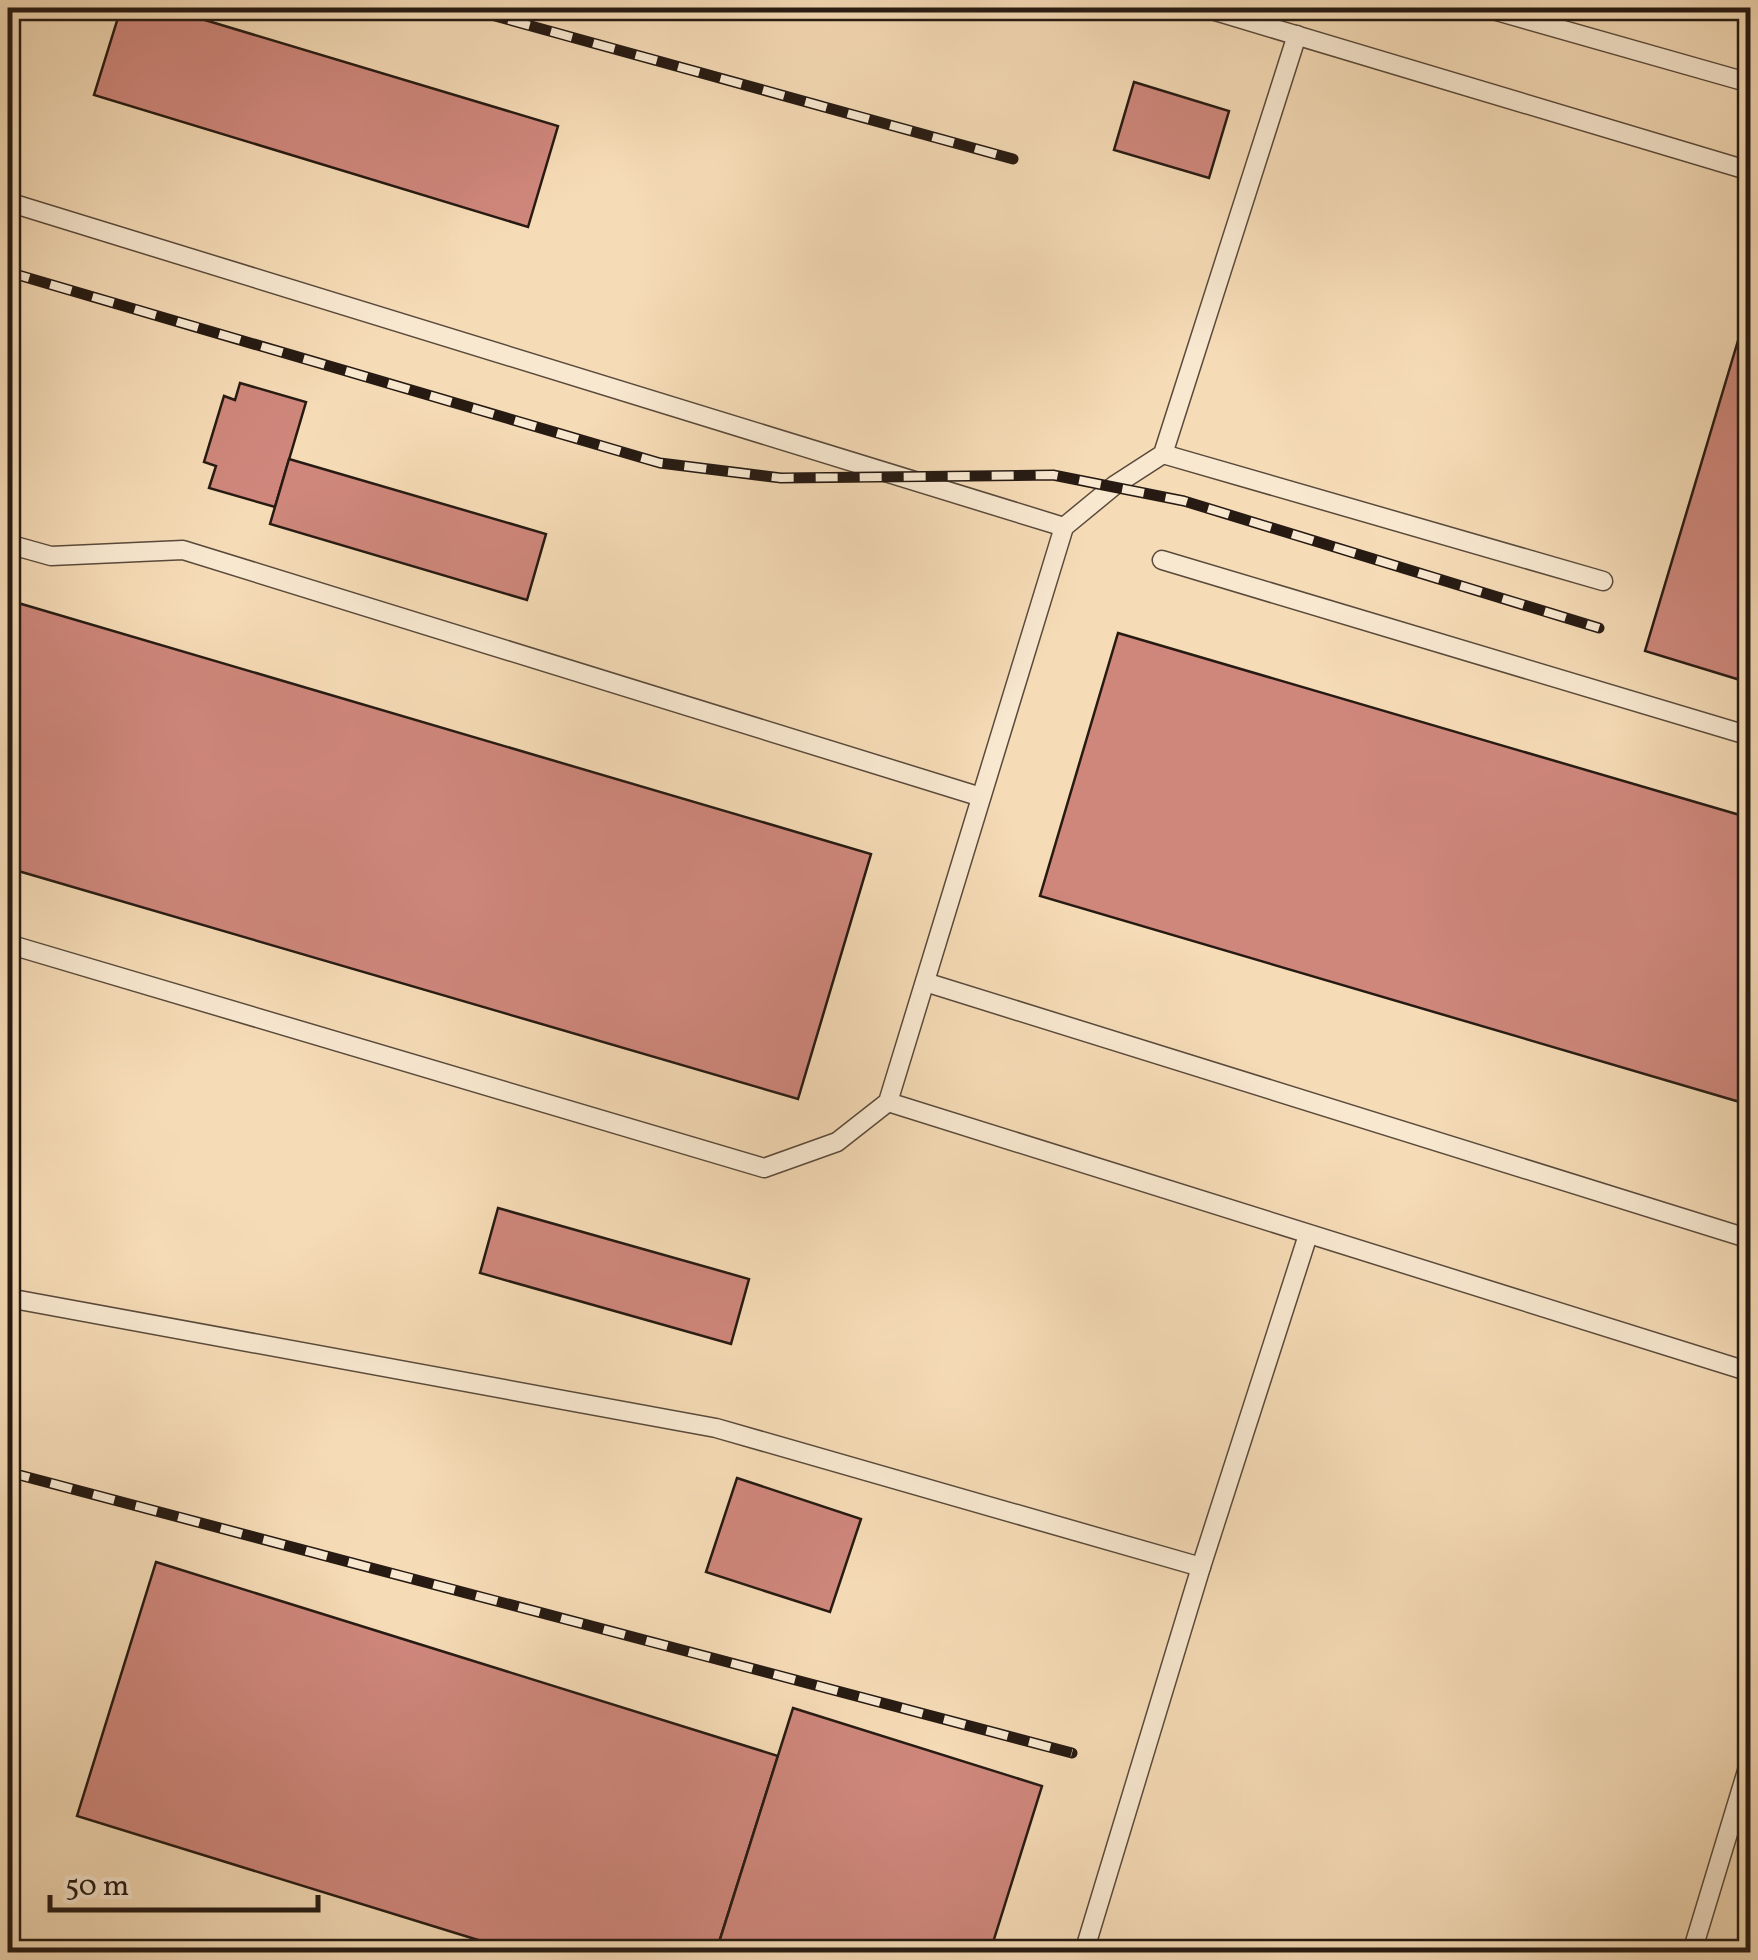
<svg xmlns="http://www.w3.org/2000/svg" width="1758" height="1960" font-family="Vollkorn,serif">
  <rect width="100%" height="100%" fill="#f5dbb6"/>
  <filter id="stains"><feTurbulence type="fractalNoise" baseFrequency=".002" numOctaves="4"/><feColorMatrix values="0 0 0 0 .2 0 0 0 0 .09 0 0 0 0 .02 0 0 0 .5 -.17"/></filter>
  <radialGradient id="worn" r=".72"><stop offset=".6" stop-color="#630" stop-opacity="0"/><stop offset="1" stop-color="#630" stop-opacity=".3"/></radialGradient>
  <g fill="#cf877c" stroke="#261a12" stroke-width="2.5">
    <polygon points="121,8 165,8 558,126 528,227 94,95"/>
    <polygon points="1134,82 1229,111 1209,178 1114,150"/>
    <polygon points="1749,304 1750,305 1750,683 1645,651"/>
    <polygon points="240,383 306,402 275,507 209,488 216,466 204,462 224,396 235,400"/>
    <polygon points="289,459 546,534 527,600 270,524"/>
    <polygon points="8,600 871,854 798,1099 8,868"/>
    <polygon points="1118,633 1750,818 1750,1105 1040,896"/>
    <polygon points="498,1208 749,1279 731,1344 480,1273"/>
    <polygon points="737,1478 861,1519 830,1612 706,1572"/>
    <polygon points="156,1562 778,1756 716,1952 517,1952 77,1816"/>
    <polygon points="793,1708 1042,1786 990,1952 716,1952"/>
  </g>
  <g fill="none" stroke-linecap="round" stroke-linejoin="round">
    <defs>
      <g id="lane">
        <polyline points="1205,8 1750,171"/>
        <polyline points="1486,8 1750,83"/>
        <polyline points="8,202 1064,527"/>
        <polyline points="1163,454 1603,581"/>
        <polyline points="8,544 51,556 183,550 981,797"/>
        <polyline points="1162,560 1750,736"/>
        <polyline points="8,944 764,1168 837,1142 888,1102 1064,527 1115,485 1163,454 1297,35"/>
        <polyline points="925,982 1750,1239"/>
        <polyline points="888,1102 1750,1372"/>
        <polyline points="8,1298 716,1428 1201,1567"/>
        <polyline points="1084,1952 1201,1567 1308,1235"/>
        <polyline points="1692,1952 1750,1761"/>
      </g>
    </defs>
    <use href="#lane" stroke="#5a4a3b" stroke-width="21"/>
    <use href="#lane" stroke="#f8e8d0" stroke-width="18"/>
    <defs>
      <g id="rail">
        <polyline points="466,8 1013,159"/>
        <polyline points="8,272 660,463 781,478 1053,475 1184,501 1599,628"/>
        <polyline points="8,1472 1072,1753"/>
      </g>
    </defs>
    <use href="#rail" stroke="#261a12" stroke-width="11"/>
    <use href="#rail" stroke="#f8e8d0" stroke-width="8" stroke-dasharray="22" stroke-linecap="butt"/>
  </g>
  <rect width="1758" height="1960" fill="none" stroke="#f5dbb6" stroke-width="40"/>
  <rect x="10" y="10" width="1738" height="1940" fill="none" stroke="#261a12" stroke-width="5"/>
  <rect x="20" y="20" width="1718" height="1920" fill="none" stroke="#261a12" stroke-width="2.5"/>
  <path d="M50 1895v15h268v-15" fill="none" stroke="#261a12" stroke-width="5"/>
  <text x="65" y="1895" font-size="30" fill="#261a12" stroke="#f8e8d0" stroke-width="8" paint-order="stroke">50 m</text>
  <rect width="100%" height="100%" filter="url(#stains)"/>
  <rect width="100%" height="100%" fill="url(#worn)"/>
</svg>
